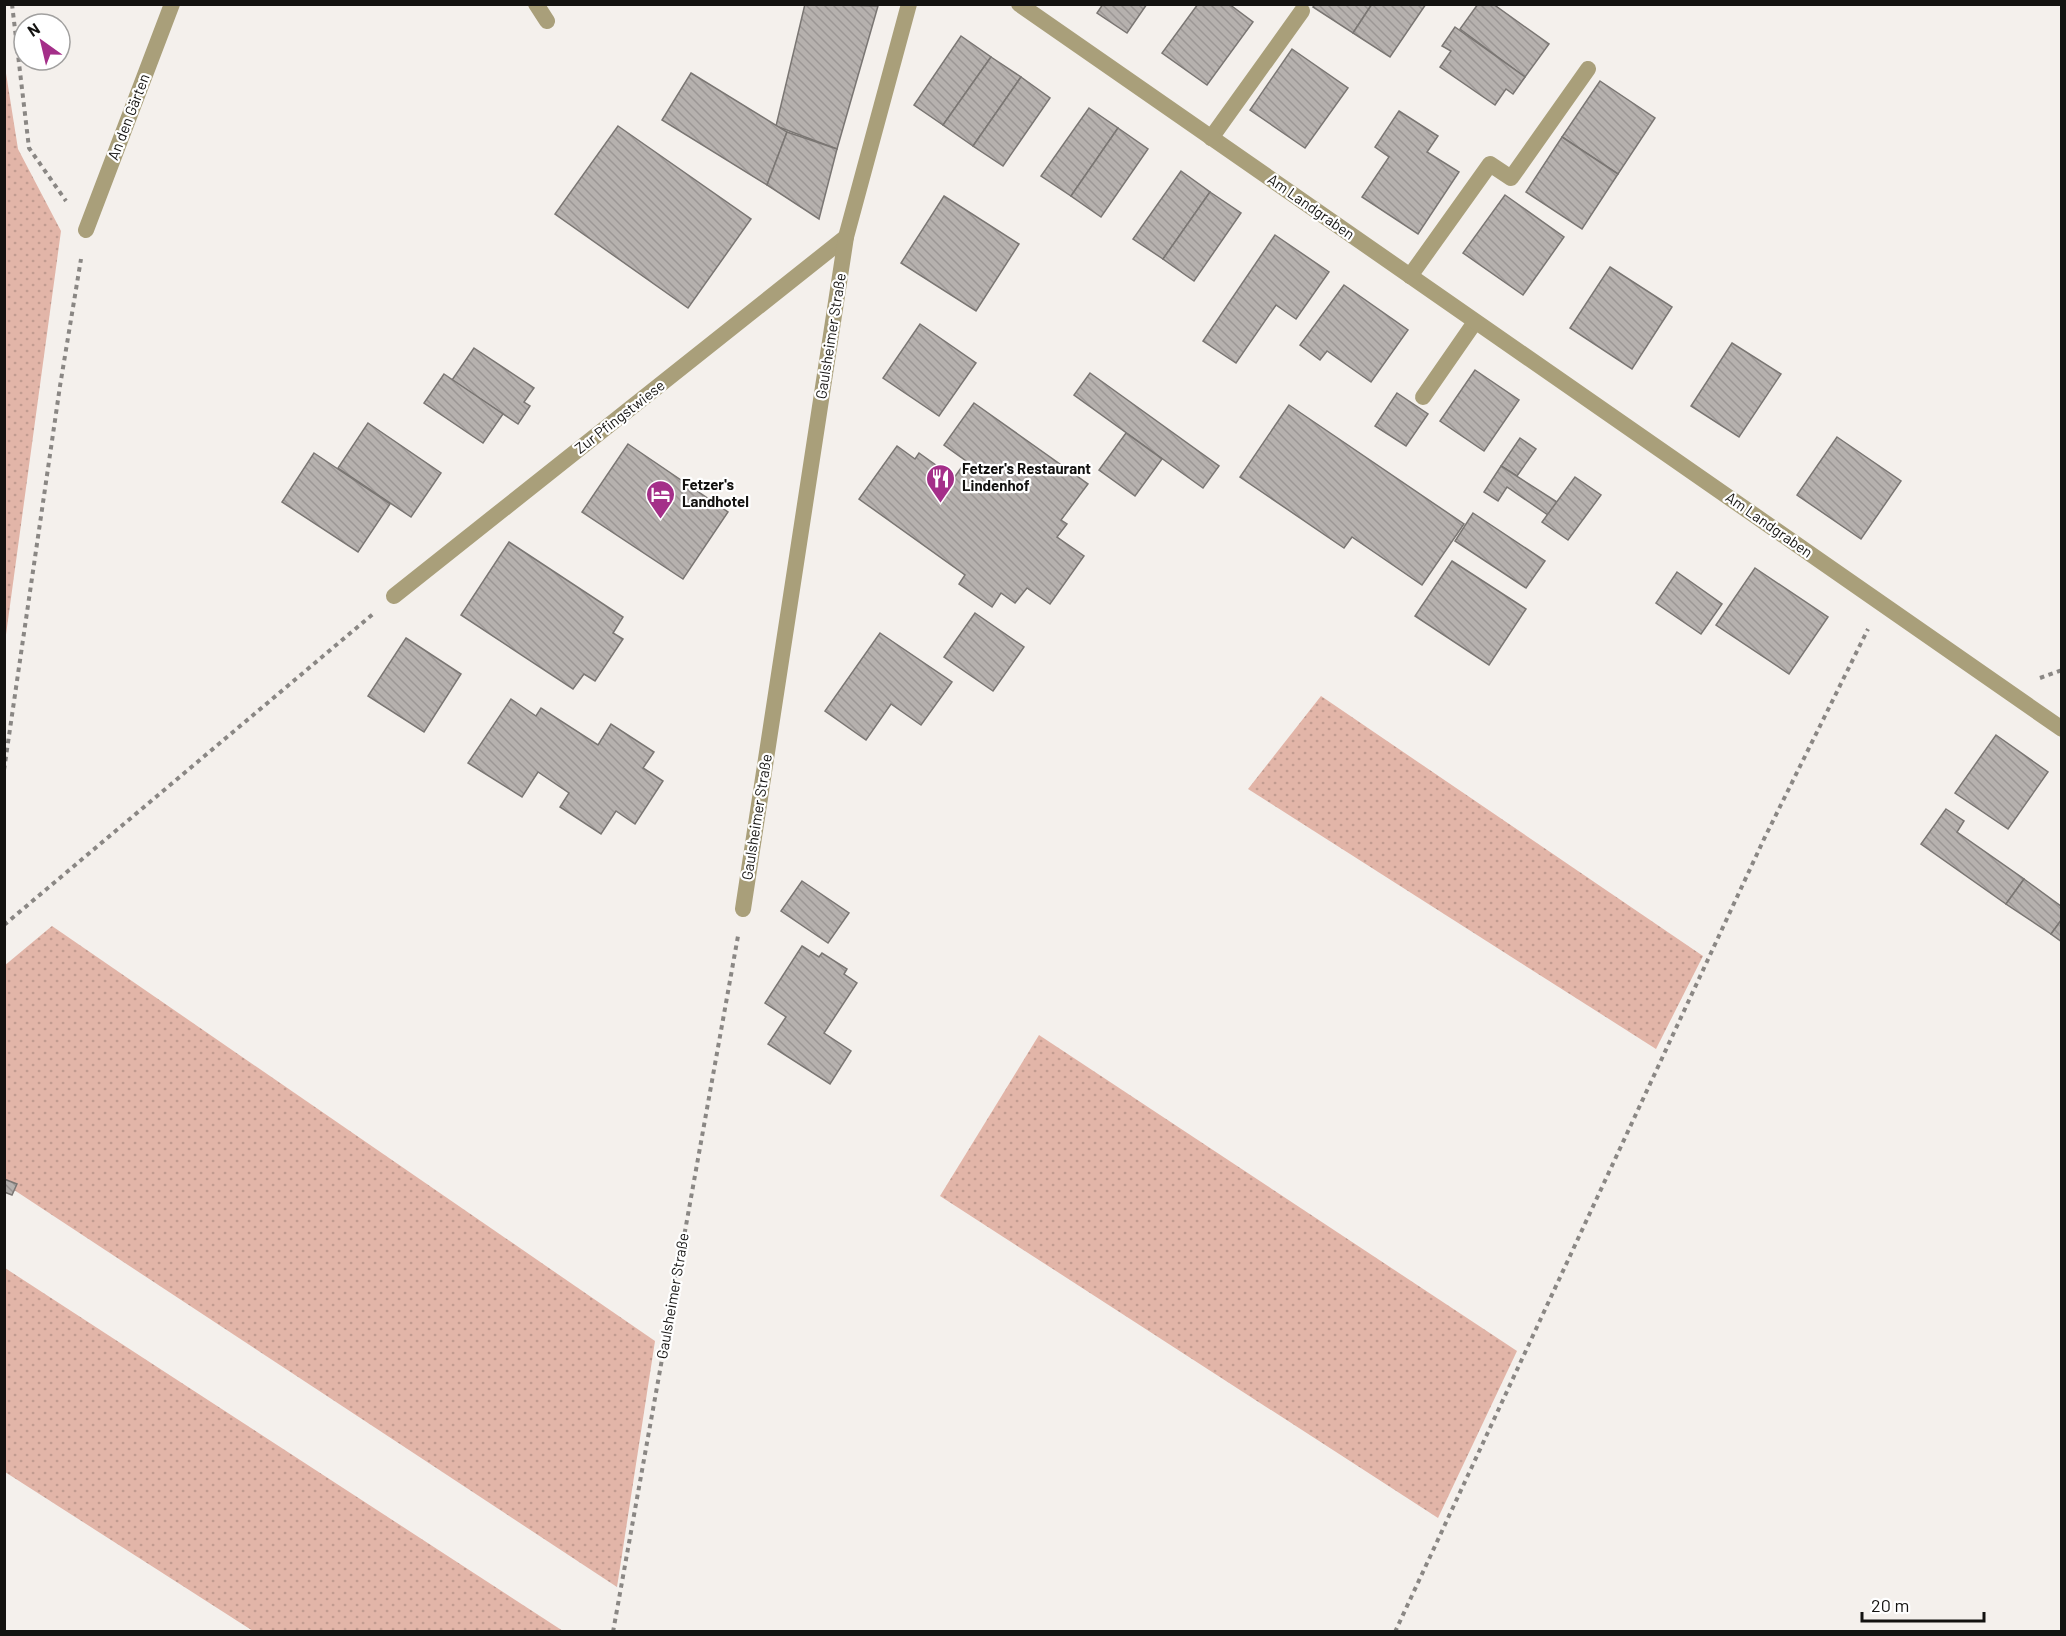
<svg xmlns="http://www.w3.org/2000/svg" width="2066" height="1636" font-family="Barlow,sans-serif">
  <defs>
    <pattern id="grass-dots" width="8" height="8" patternUnits="userSpaceOnUse" patternTransform="scale(1.5)"><rect width="8" height="8" fill="#e2b5a8"/><path d="M2 2h.1M6 6h.1" fill="none" stroke="#c19b90" stroke-width="1.8" stroke-linecap="round"/></pattern>
    <pattern id="building-back-hatch" width="6" height="6" patternUnits="userSpaceOnUse" patternTransform="scale(1.5)"><rect width="6" height="6" fill="#b6b1ae"/><path d="M-1 5l2 2M0 0l6 6M5-1l2 2" fill="none" stroke="#9c9795"/></pattern>
  </defs>
  <rect width="100%" height="100%" fill="#f4f0ec"/>
  <g fill="url(#grass-dots)">
    <polygon points="5,67 18,149 61,231 5,642"/>
    <polygon points="1321,696 1703,956 1656,1049 1248,789"/>
    <polygon points="52,926 655,1341 617,1587 5,1184 4,966"/>
    <polygon points="1039,1035 1517,1351 1438,1518 940,1196"/>
    <polygon points="5,1268 563,1631 253,1631 5,1472"/>
  </g>
  <g fill="url(#building-back-hatch)" stroke="#7a7673" stroke-width="1.5">
    <polygon points="805,4 878,6 837,149 776,126"/>
    <polygon points="1103,4 1147,4 1127,33 1097,13"/>
    <polygon points="1198,4 1229,4 1253,22 1207,85 1162,53"/>
    <polygon points="1315,4 1372,4 1353,33 1313,7"/>
    <polygon points="1372,4 1426,4 1390,57 1353,33"/>
    <polygon points="1478,4 1493,4 1549,44 1525,77 1460,29"/>
    <polygon points="1455,27 1525,77 1513,94 1506,89 1495,105 1440,67 1451,51 1442,46"/>
    <polygon points="961,36 991,57 943,125 914,105"/>
    <polygon points="1292,49 1348,88 1305,148 1250,110"/>
    <polygon points="991,57 1021,77 973,146 943,125"/>
    <polygon points="691,73 787,132 767,185 662,120"/>
    <polygon points="1021,77 1050,98 1003,166 973,146"/>
    <polygon points="1600,81 1655,118 1618,174 1562,137"/>
    <polygon points="1089,108 1118,128 1071,196 1041,176"/>
    <polygon points="1399,111 1438,136 1427,152 1459,172 1418,234 1362,197 1389,157 1375,147"/>
    <polygon points="618,126 751,219 688,308 555,214"/>
    <polygon points="1118,128 1148,149 1101,217 1071,196"/>
    <polygon points="787,132 837,149 819,219 767,185"/>
    <polygon points="1562,137 1618,174 1582,229 1526,192"/>
    <polygon points="1181,171 1210,192 1163,259 1133,239"/>
    <polygon points="1210,192 1241,213 1194,281 1163,259"/>
    <polygon points="1505,195 1564,237 1523,295 1463,253"/>
    <polygon points="944,196 1019,244 976,311 901,263"/>
    <polygon points="1275,235 1329,272 1296,319 1276,305 1236,363 1203,341"/>
    <polygon points="1610,267 1672,307 1632,369 1570,328"/>
    <polygon points="1344,285 1408,330 1371,382 1327,351 1320,360 1300,345"/>
    <polygon points="920,324 976,363 939,416 883,378"/>
    <polygon points="1732,343 1781,374 1739,437 1691,406"/>
    <polygon points="474,348 534,388 524,402 530,406 518,424 452,380"/>
    <polygon points="1475,370 1519,400 1484,451 1440,421"/>
    <polygon points="1090,373 1219,466 1203,488 1074,395"/>
    <polygon points="444,374 503,414 483,443 424,403"/>
    <polygon points="1397,393 1428,414 1406,446 1375,426"/>
    <polygon points="974,403 1088,484 1061,520 1067,524 1057,537 1084,556 1050,604 1027,588 1015,603 1001,593 992,607 959,584 965,575 859,499 897,446 915,459 919,453 954,478 966,461 944,445"/>
    <polygon points="1289,405 1464,524 1422,585 1352,537 1344,548 1240,477"/>
    <polygon points="368,423 441,473 411,517 338,468"/>
    <polygon points="1126,433 1162,459 1135,496 1099,470"/>
    <polygon points="1837,437 1901,481 1861,539 1797,495"/>
    <polygon points="1520,438 1536,449 1517,476 1501,466"/>
    <polygon points="628,444 728,512 683,579 582,512"/>
    <polygon points="314,453 390,504 358,552 282,502"/>
    <polygon points="1501,466 1557,502 1548,515 1507,487 1498,501 1484,492"/>
    <polygon points="1575,477 1601,495 1568,540 1542,522"/>
    <polygon points="1473,513 1545,561 1526,588 1455,541"/>
    <polygon points="509,542 623,617 613,633 623,639 595,681 584,674 573,689 461,615"/>
    <polygon points="1452,561 1526,609 1489,665 1415,616"/>
    <polygon points="1755,568 1828,617 1789,674 1716,625"/>
    <polygon points="1677,572 1722,604 1701,634 1656,603"/>
    <polygon points="975,613 1024,647 993,691 944,657"/>
    <polygon points="880,633 952,682 921,725 891,704 866,740 825,711"/>
    <polygon points="406,638 461,674 424,732 368,696"/>
    <polygon points="511,699 536,716 541,708 598,745 611,724 654,752 643,768 663,781 635,824 616,811 601,834 560,807 569,793 538,772 522,797 468,763"/>
    <polygon points="1996,735 2048,772 2008,829 1955,793"/>
    <polygon points="1946,809 1964,821 1957,832 2024,879 2006,904 1921,844"/>
    <polygon points="2024,879 2062,907 2062,919 2051,934 2006,904"/>
    <polygon points="802,881 849,913 828,943 781,911"/>
    <polygon points="2062,919 2062,942 2051,934"/>
    <polygon points="802,946 819,957 822,953 847,969 844,974 857,983 824,1033 851,1051 830,1084 768,1044 786,1017 765,1003"/>
    <polygon points="4,1179 17,1184 12,1195 4,1192"/>
  </g>
  <g fill="none" stroke-linecap="round" stroke-linejoin="round">
    <g stroke="#8a8784" stroke-width="4" stroke-dasharray="4.5 4.5" stroke-linecap="butt">
      <polyline points="12,4 29,148 66,201"/>
      <polyline points="2040,678 2062,670"/>
      <polyline points="4,770 60,386 81,259"/>
      <polyline points="4,925 373,614"/>
      <polyline points="613,1632 738,936"/>
      <polyline points="1395,1632 1764,839 1868,629"/>
    </g>
    <g stroke="#a99f7a" stroke-width="16">
      <polyline points="536,4 547,21"/>
      <polyline points="1211,138 1302,11"/>
      <polyline points="1410,276 1490,164 1511,178 1588,69"/>
      <polyline points="1423,397 1475,322"/>
    </g>
    <g stroke="#a99f7a" stroke-width="16">
      <polyline points="1019,4 2062,729"/>
      <polyline points="86,230 172,4"/>
      <polyline points="394,596 846,237"/>
      <polyline points="743,909 846,237 909,4"/>
    </g>
  </g>
  <defs>
    <symbol id="restaurant-pin" viewBox="-11 -11 22 30"><path d="M0 17L-7.5 6A9.5 9.5 0 1 1 7.5 6Z" fill="#a42f89" stroke="#fff"/><path d="M-5-6h1v4h1v-4h1v4h1v-4h1v5L-1.5 .5V6h-2V.5L-5-1ZM5-6V6H3V1.5H1.5Q1.5-4 5-6Z" fill="#fff"/></symbol>
    <symbol id="hotel-pin" viewBox="-11 -11 22 30"><path d="M0 17L-7.5 6A9.5 9.5 0 1 1 7.5 6Z" fill="#a42f89" stroke="#fff"/><path d="M-6-4.5h1.5V1H6V5H4.5V3h-9V5H-6ZM-4 0a1.8 1.8 0 1 1 3.6 0ZM.5 0V-2.5h3Q6-2.5 6 0Z" fill="#fff"/></symbol>
  </defs>
  <g fill-rule="evenodd">
    <use href="#restaurant-pin" x="924" y="462" width="33" height="45"/>
    <use href="#hotel-pin" x="644" y="478" width="33" height="45"/>
  </g>
  <g text-anchor="middle" stroke-width="4.5" stroke-linejoin="round" paint-order="stroke">
    <g font-size="15" fill="#131210" stroke="#fff">
      <text transform="translate(129 117) rotate(-69)" y="5">An den Gärten</text>
      <text transform="translate(1311 207) rotate(35)" y="5">Am Landgraben</text>
      <text transform="translate(831 336) rotate(-81)" y="5">Gaulsheimer Straße</text>
      <text transform="translate(620 417) rotate(-38)" y="5">Zur Pfingstwiese</text>
      <text transform="translate(1769 525) rotate(35)" y="5">Am Landgraben</text>
      <text transform="translate(757 817) rotate(-81)" y="5">Gaulsheimer Straße</text>
      <text transform="translate(673 1296) rotate(-80)" y="5">Gaulsheimer Straße</text>
    </g>
    <g font-size="15" font-weight="bold" fill="#131210" stroke="#fff" text-anchor="start">
      <text x="962" y="474">Fetzer's Restaurant<tspan x="962" dy="17">Lindenhof</tspan></text>
      <text x="682" y="490">Fetzer's<tspan x="682" dy="17">Landhotel</tspan></text>
    </g>
  </g>
  <rect width="2066" height="1636" fill="none" stroke="#131210" stroke-width="12"/>
  <g transform="translate(42 42) rotate(326)"><circle r="28" fill="#ffffff" stroke="#a1a09f" stroke-width="1.5"/>
  <path d="M0-4.5L10 22L0 15L-10 22Z" fill="#a42f89"/>
  <text y="-9" font-size="16" font-weight="bold" text-anchor="middle" fill="#131210">N</text>
  </g>
  <path d="M1862 1612v9h122v-9" fill="none" stroke="#131210" stroke-width="3"/>
  <text x="1871" y="1612" font-size="18" fill="#131210" stroke="#ffffff" stroke-width="4.5" paint-order="stroke">20 m</text>
</svg>
